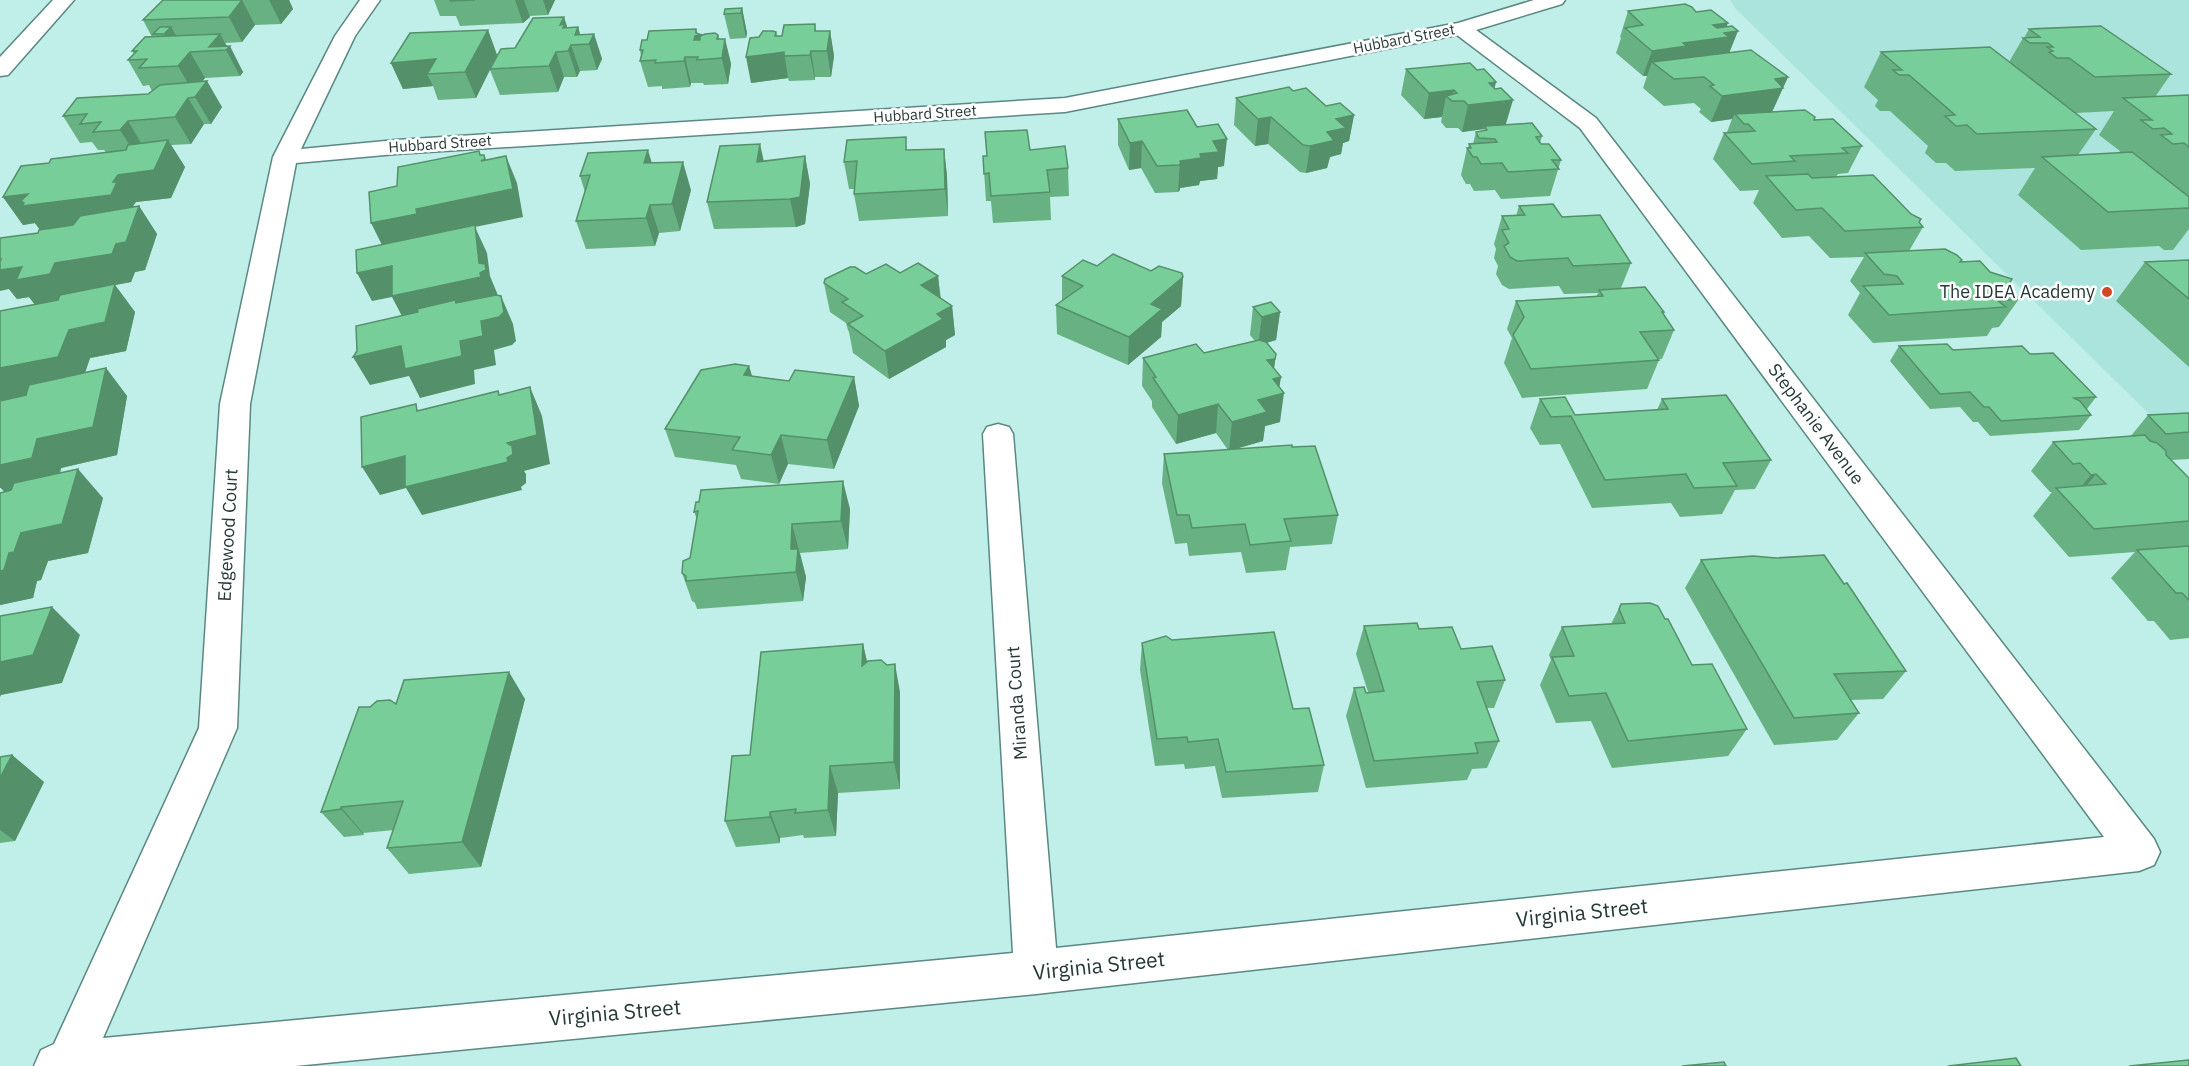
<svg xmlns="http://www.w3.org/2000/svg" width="2189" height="1066" font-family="'IBM Plex Sans',sans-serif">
  <rect width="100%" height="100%" fill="#bfefe8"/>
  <polygon fill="#abe4dd" points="1730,0 2189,0 2189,453 1735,8"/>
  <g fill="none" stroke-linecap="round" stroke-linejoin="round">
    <defs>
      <g id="street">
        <polygon points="53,0 74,0 8,75 0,76 0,57"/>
        <path d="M360,0H380L355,36L301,149L396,140L1065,98L1458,23L1534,0H1565L1562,4L1476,30L1596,118L2154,839L2160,852L2154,865L2139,871L1036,994L295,1066H34L41,1050L54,1044L199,728L220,404L273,157L335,36ZM1457,35L1580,128L2104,837L1056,948L1013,434L1009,427L998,424L987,427L983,434L1013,953L103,1038L237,728L250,404L296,163L396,154L1065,112Z"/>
      </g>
    </defs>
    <use href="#street" stroke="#5b8882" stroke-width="3"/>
    <use href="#street" fill="#fff" fill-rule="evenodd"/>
  </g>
  <g fill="#67b183" fill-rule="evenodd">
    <polygon points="163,0 289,0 293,9 281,24 255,25 242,42 225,43 243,72 240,76 205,78 202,81 222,107 211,124 204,124 191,144 171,145 185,167 171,198 136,202 133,206 134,207 139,206 157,234 145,270 135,272 131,282 115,285 135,312 126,351 90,358 85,372 106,368 127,396 117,455 61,468 60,473 103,498 88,553 48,561 41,580 37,581 33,598 0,605 0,493 5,492 1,488 0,488 0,311 35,305 29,297 17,299 9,289 38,233 40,230 35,223 23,225 3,197 49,163 106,152 104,150 98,150 92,142 80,143 63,116 148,94 152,91 149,85 143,86 128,60 134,54 132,51 152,37 143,20"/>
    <polygon points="434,0 555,0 548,15 529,16 530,17 523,23 460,26 456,16 440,16"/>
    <polygon points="742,8 747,33 746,38 730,39 724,14"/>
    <polygon points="1628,11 1696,12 1727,27 1730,53 1788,77 1772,112 1814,120 1862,146 1848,173 1838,174 1836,177 1919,222 1923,227 1909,251 1960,262 2007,288 2019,299 1999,327 1992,328 1987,336 1873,343 1848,315 1860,293 1850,281 1864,257 1830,258 1809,236 1782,238 1753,203 1759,190 1740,191 1713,159 1724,133 1727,132 1732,119 1711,122 1699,112 1701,109 1694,103 1664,106 1643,88 1647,76 1643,76 1616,53 1621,38 1620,37"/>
    <polygon points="564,17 567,28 578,27 580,34 594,34 602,59 597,70 580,71 577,77 564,77 558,92 500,95 490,70 476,98 438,100 433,86 403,89 391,63 488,30 497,55 515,48"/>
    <polygon points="815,24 816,31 830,31 834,56 831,77 815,77 815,80 789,81 788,78 751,83 759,37 776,32 777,36 782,36"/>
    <path d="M2029,29L2171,74L2155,97L2189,95V229L2173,250H2164L2159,246L2081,250L2018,195L2035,168L1955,171L1946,163H1936L1925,153L1928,146L1890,111H1880L1875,106L1878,100L1864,87L1881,52L2009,62L2023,38H2024ZM2114,111L2099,135L2120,151L2119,153L2078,155L2096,129L2076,113Z"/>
    <polygon points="697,34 702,35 718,35 719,39 725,39 731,64 728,84 704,85 703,83 691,83 690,87 662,89 662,86 648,87 640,61 641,56 640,50"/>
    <polygon points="1406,69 1477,70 1496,82 1494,89 1506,125 1542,136 1540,143 1561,160 1550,196 1501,199 1495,190 1474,191 1470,184 1466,184 1461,175 1467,148 1468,148 1469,144 1473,144 1476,132 1483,131 1484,129 1462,132 1458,128 1446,128 1441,122 1442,117 1424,119 1401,95"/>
    <polygon points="1293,91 1326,106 1354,115 1349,141 1343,143 1341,154 1330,157 1327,168 1306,173 1300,172 1268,144 1255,146 1234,125 1236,98"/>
    <polygon points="1118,119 1197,127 1224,166 1218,167 1217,179 1200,181 1199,185 1180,188 1180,190 1178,192 1155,193 1141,168 1129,170 1118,145"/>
    <polygon points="944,149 947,176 948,216 859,221 854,194 855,189 849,189 844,162 908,150"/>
    <polygon points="1030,150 1068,168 1069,196 1050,197 1051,220 993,223 991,201 986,201 983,156"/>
    <polygon points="805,156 810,184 805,224 796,227 714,229 707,202 764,161"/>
    <polygon points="652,163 691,190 680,231 659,233 655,246 586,249 576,221 585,192 580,176"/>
    <polygon points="1519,206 1562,217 1631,263 1621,288 1664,312 1663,314 1674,330 1662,359 1658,359 1659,360 1647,389 1522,398 1504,363 1512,338 1507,329 1516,301 1596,297 1598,293 1564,294 1559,286 1509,289 1502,285 1496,274 1498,266 1494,258 1496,249 1494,244 1502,216 1516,216"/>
    <polygon points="2189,260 2189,367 2116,301 2145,262"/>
    <polygon points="1097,266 1151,271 1183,277 1181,306 1162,322 1161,337 1128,365 1057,334 1056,305 1062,301 1062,276"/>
    <polygon points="900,273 938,276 941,299 952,306 955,335 946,340 946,347 889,379 853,353 849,332 848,330 846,323 830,312 824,283 866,274"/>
    <polygon points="1253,307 1280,312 1276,340 1267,343 1276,354 1274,369 1281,377 1279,386 1280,422 1265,426 1263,441 1233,449 1292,447 1338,515 1332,544 1290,547 1286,570 1246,573 1241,552 1189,556 1187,543 1175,544 1162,483 1164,454 1228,450 1216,433 1176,444 1152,407 1152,401 1142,386 1143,358 1204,353 1255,341 1250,335"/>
    <polygon points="1899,346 2030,354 2096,397 2087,409 2091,415 2079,430 1990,436 1978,422 1973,422 1960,407 1930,409 1890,361"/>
    <polygon points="749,366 752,376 789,381 854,377 859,406 834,469 788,464 779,484 741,479 736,465 675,457 665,429"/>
    <polygon points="1540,399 1575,415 1657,410 1662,399 1771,460 1755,489 1735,490 1722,514 1680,517 1671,503 1592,508 1560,444 1540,445 1530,428"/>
    <polygon points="2189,413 2189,459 2171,460 2189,478 2189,638 2170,640 2154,621 2148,621 2111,578 2135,552 2069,557 2033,516 2052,492 2050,492 2031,471 2053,442 2130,437 2148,415"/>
    <polygon points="850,509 848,549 800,553 806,577 803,601 697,609 695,603 692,601 682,573 690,558 697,519 694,512"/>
    <polygon points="1701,560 1906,671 1883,699 1850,700 1859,713 1837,740 1774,745 1685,588"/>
    <polygon points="1621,604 1665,619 1692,665 1747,729 1728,756 1612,768 1591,721 1556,723 1540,685 1551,660 1549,655 1562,627 1611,624"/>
    <polygon points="1364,626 1419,629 1461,649 1505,680 1494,708 1487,708 1499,741 1487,768 1472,769 1467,780 1366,788 1346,716 1354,688 1366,693 1368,692 1356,654"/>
    <polygon points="1172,640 1293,709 1324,765 1318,792 1222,798 1215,766 1185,769 1184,764 1155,766 1140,670 1142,643"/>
    <polygon points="863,644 867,661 900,692 900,789 838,793 836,836 804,838 803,835 780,838 780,843 736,847 725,821 750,755"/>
    <polygon points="525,699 481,867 409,874 387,848 394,830 363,833 364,835 344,837 321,812 396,704"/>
    <polygon points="12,755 44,782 15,841 0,843 0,757"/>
  </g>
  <g fill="#54906a">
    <polygon points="242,0 255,25 242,42 229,17"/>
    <polygon points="269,0 289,0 293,9 281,24"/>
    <polygon points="515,0 524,0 530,17 523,23"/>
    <polygon points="543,0 555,0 548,15"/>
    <polygon points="742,8 747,33 746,38 741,13"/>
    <polygon points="564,17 572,42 571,45 580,71 577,77 560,25"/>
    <polygon points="1728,23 1724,33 1738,31 1728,56 1652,62 1647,76 1643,76 1652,51 1683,43 1713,25"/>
    <polygon points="171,27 186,52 179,60 164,34"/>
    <polygon points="578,27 583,45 575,35"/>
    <polygon points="696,29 698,36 702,35 699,59 694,40"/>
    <polygon points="488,30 497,55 476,98 465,72"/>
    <polygon points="830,31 834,56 831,77 827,51"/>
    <polygon points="776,32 780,53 784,52 788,78 751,83 746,57 775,36"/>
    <polygon points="220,34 228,48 230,46 243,72 240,76 226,50 209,47"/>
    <polygon points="594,34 602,59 597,70 589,44"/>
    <polygon points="718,35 723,55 725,39 731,64 728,84 717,39"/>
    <polygon points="811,51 815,77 815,80 810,55"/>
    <polygon points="190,52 205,78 193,92 178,66"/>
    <polygon points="556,52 564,77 558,92 549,66"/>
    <polygon points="685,57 691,83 690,87 684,61"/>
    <polygon points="436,59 427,74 433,86 403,89 391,63"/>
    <polygon points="1788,77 1771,114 1735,114 1732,119 1711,122 1722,96 1775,79"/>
    <polygon points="207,81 222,107 211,124 195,97"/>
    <polygon points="1496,82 1491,103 1513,100 1505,127 1485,126 1484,129 1462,132 1468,105 1489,83"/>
    <polygon points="1454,90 1452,101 1446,96 1442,117 1424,119 1429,93"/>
    <polygon points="188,98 204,124 191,144 175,117"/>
    <polygon points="1354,115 1349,141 1343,143 1341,154 1330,157 1327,168 1306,173 1310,146 1327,132 1336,119"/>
    <polygon points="1271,117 1268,144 1255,146 1258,119"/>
    <polygon points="128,121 144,148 137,157 120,130"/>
    <polygon points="1227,139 1224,166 1218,167 1217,179 1200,181 1199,185 1180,188 1180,190 1178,192 1180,161 1200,154 1213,141"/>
    <polygon points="168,140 185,167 171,198 136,202 133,206 135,209 43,234 35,223 23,225 3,197 113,182 118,175"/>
    <polygon points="1142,141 1141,168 1129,170 1130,143"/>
    <polygon points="760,144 766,171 757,162"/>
    <polygon points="944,149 947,176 948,216 945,189"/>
    <polygon points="648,150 656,177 644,163"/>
    <polygon points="506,156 517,183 523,217 475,227 487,253 490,276 497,293 498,298 406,324 392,297 372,301 357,273 385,251 371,223 416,209"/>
    <polygon points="805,156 810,184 805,224 796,227 790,199"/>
    <polygon points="683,162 691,190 680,231 672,204"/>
    <polygon points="650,205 659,233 655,246 646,218"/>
    <polygon points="139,206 157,234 145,270 135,272 131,282 115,285 135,312 126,351 90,358 81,385 0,402 0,368 69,330 115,285 76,291 71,303 38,308 29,297 17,299 9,289 0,291 0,259 22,267 55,263 116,244"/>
    <polygon points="938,276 941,305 921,285"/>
    <polygon points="1183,277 1181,306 1162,322 1161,337 1128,365 1129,337 1151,304"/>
    <polygon points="501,296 513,324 516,341 512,345 494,350 496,365 474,370 475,384 420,398 409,376 370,385 353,357 401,346 460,341 481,321"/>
    <polygon points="952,306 955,335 946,340 946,347 889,379 885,351 937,314"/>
    <polygon points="1280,312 1276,340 1258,345 1262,317"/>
    <polygon points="1276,354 1272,382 1267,360"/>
    <polygon points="749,366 757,394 744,375"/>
    <polygon points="106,368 127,396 117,455 61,468 57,487 10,498 1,488 0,488 0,465 37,439"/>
    <polygon points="854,377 859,406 834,469 827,440"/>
    <polygon points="1281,377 1278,395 1284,393 1280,422 1265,426 1263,441 1229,451 1232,422 1258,400 1273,379"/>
    <polygon points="530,387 542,416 550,464 524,471 526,474 526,483 521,487 522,490 422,515 406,488 380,495 362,467 405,456 507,443"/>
    <polygon points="1218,404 1216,433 1176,444 1178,415"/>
    <polygon points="781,435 788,464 779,484 771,455"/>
    <polygon points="78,469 103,498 88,553 48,561 41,580 37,581 33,598 0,605 0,571 9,553 21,533"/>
    <polygon points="2096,474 2072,503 2069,501 2091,475"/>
    <polygon points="843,481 850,509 848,549 841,521"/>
    <polygon points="792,524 806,577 803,601 796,572 791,549"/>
    <polygon points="52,607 80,635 62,683 1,695 0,697 0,662"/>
    <polygon points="863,644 869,671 862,666"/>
    <polygon points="895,664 900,692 900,789 894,762"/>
    <polygon points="509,672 525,699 481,867 462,842"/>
    <polygon points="12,755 44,782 15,841 0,830 0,778"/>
    <polygon points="830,766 838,793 836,836 828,810"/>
    <polygon points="341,807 363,833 364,835 341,809"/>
    <polygon points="770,812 780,838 780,843 770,817"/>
  </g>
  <g fill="#78ce98" stroke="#54906a" stroke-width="1.5">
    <polygon points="163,0 242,0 229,17 143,20"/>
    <polygon points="450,0 475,0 450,1"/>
    <polygon points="1685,4 1692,7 1696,12 1711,10 1728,23 1713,25 1717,28 1732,26 1738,31 1724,33 1729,37 1683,43 1687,46 1652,51 1625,28 1643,25 1628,11"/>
    <polygon points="742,8 741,13 724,14 725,9"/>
    <polygon points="564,17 560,25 565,24 563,28 578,27 575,35 594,34 589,44 571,45 568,51 556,52 549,66 490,69 501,49 515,48 533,18"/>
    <polygon points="815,24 815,31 830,31 827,51 811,51 810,55 784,56 784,52 746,57 750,38 759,37 763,31 773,31 776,32 775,36 782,36 784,25"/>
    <polygon points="2101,26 2171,74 2095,77 2069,58 2057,58 2049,52 2053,51 2047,47 2053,47 2048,43 2030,43 2023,38 2040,37 2029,29"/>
    <polygon points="160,27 171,27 164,34 153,34"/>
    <polygon points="696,29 696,33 702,35 695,36 694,40 700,40 700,36 705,34 715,33 718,35 717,39 725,39 722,58 697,60 698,57 685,57 684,61 655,63 656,60 640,61 643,50 640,50 642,40 647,40 649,31"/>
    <polygon points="488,30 465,72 427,74 436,59 391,63 410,33"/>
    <polygon points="220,34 209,47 230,46 226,50 190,52 178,66 139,68 147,59 128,60 137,51 132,51 145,37"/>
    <polygon points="1990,47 2096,129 1977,134 1967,125 1956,126 1945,116 1955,115 1909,75 1899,75 1893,70 1902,70 1881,52"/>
    <polygon points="1751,50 1788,77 1775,79 1783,88 1722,96 1710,86 1714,85 1704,77 1674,79 1652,62"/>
    <polygon points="1470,63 1477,70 1484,69 1496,82 1489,83 1495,89 1501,88 1513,100 1468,105 1464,101 1452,101 1446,96 1457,93 1454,90 1429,93 1406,69"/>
    <polygon points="207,81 195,97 188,98 175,117 128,121 120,130 93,132 101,122 80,124 87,114 63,116 77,98 148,94 160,85"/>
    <polygon points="1289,87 1293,91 1306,88 1326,106 1340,103 1354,115 1336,119 1346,128 1327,132 1333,139 1332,141 1310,146 1303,145 1271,117 1258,119 1236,98"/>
    <polygon points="2189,95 2189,147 2184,143 2173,144 2161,135 2172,134 2164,128 2153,129 2141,120 2152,120 2123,98"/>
    <polygon points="1187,110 1197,127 1218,124 1227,139 1213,141 1219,152 1200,154 1201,158 1180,161 1181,163 1179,165 1157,166 1142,141 1130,143 1118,119"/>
    <polygon points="1805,110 1815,117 1814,120 1833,119 1862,146 1842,148 1848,153 1790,156 1795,161 1752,164 1724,133 1755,131 1748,124 1744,124 1735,114"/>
    <polygon points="1532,123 1542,136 1536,137 1541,144 1549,144 1561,160 1552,160 1559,169 1508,172 1502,163 1481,164 1477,157 1473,157 1467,148 1471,148 1469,144 1497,142 1495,139 1479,138 1476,132 1487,130 1485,126"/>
    <polygon points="1027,130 1030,150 1065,146 1068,168 1047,170 1050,192 991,196 989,173 984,174 983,156 987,156 985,132"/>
    <polygon points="906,137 906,150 944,149 945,189 854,194 857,161 844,162 847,140"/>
    <polygon points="168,140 154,170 118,175 113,182 117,182 111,195 22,206 24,203 21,201 28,194 3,197 21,166 49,163 51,159 126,150 128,145"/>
    <polygon points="760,144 757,162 805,156 800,197 790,199 707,202 720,146"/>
    <polygon points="648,150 644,163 683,162 672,204 650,205 646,218 576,221 590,175 580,176 588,153"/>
    <polygon points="479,151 480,155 484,155 485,159 481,161 506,156 513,189 416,209 417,214 371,223 369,192 397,186 398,167"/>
    <polygon points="2132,152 2189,197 2189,209 2187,208 2108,212 2042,157"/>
    <polygon points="1808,174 1812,178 1873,175 1911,214 1921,219 1919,222 1923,227 1845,231 1822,208 1796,210 1766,176"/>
    <polygon points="1553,204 1562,217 1600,215 1631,263 1573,266 1568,258 1517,261 1510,257 1504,246 1509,243 1502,230 1509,229 1502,216 1525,215 1519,206"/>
    <polygon points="139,206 126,242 116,244 112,254 55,263 50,274 16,280 22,267 0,270 0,262 1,259 0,259 0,238 38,233 39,230 73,225 80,216"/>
    <polygon points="475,225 479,263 485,264 486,270 480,273 481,277 392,296 392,266 357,273 356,250"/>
    <polygon points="1945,249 1957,255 1962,260 1960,262 1980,261 1990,272 2012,279 2007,288 2019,299 1998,301 2006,307 1889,315 1863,286 1903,284 1897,276 1884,274 1865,253"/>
    <polygon points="1113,254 1151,271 1159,266 1182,273 1183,277 1151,304 1162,309 1129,337 1056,305 1083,286 1062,276 1083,260 1097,266"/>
    <polygon points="2189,260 2189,299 2145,262"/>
    <polygon points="918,263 938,276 921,285 952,306 937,314 943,319 885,351 848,324 863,316 842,302 848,299 824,283 825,279 850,267 855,267 866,274 886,264 900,273"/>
    <polygon points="115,284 105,322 69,330 58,357 0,368 0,311 58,300 60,295"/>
    <polygon points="1645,287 1664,312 1662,312 1674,330 1640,332 1659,360 1531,369 1513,335 1524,317 1516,301 1603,296 1599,290"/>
    <polygon points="496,295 501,296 504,312 499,317 481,321 483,336 460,341 462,356 405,369 401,346 353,357 357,351 356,326 418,312 417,309 455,300 456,303"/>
    <polygon points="1271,302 1280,312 1262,317 1253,307"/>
    <polygon points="1259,340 1266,342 1276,354 1275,359 1267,360 1281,377 1273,379 1284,393 1258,400 1267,412 1232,422 1218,404 1178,415 1153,378 1156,377 1143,358 1196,344 1204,353"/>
    <polygon points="1947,344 1953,350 2022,346 2030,354 2053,353 2096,397 2074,398 2080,401 2091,415 2001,421 1989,407 1984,407 1970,392 1940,394 1899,346"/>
    <polygon points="735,364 749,366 744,375 789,381 795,370 854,377 827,440 781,435 771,455 732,450 740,437 665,429 701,370"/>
    <polygon points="106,368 93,427 37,439 32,458 0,465 0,401 26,395 29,385"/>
    <polygon points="530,387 537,435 507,443 512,446 513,454 507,458 508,462 405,487 405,456 362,467 361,417 416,404 417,411 498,391 499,395"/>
    <polygon points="1726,395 1771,460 1723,463 1737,486 1694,488 1686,474 1605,480 1571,416 1551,417 1540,399 1565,397 1575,415 1668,409 1662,399"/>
    <polygon points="2189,413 2189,432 2166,434 2148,415"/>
    <polygon points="2145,435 2150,441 2157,443 2166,451 2166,455 2189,478 2189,521 2094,529 2056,488 2106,484 2096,474 2091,475 2080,463 2073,464 2053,442"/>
    <polygon points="1292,445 1292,447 1315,446 1338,515 1284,519 1291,541 1250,545 1245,524 1192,528 1189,515 1177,515 1164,454"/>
    <polygon points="78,469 62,524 21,533 14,552 9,553 4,570 0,571 0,493 11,490 14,483"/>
    <polygon points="843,481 841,521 792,524 791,549 798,549 796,572 686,581 686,576 682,573 683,561 690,558 698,511 694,512 696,502 699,502 701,490"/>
    <polygon points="2189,546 2189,600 2182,593 2176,593 2137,550"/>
    <polygon points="1824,555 1844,584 1847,583 1906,671 1834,674 1859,713 1794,718 1701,560 1753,556 1776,558"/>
    <polygon points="1650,603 1658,606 1665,619 1668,619 1692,665 1712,664 1747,729 1628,741 1606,693 1569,696 1552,657 1574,656 1562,627 1625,623 1619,609 1621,604"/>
    <polygon points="52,607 33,655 0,662 0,616"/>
    <polygon points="1417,623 1419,629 1452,627 1461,649 1492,646 1505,680 1477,682 1499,741 1475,743 1478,753 1374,761 1354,688 1364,687 1366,693 1384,691 1364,626"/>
    <polygon points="1274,632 1293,709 1309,708 1324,765 1226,772 1218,739 1188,742 1187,737 1157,739 1142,643 1166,636 1172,640"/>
    <polygon points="863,644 862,666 868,661 881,660 887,665 895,664 894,762 830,766 828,810 795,813 796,809 770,812 770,817 725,821 732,756 750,755 761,652"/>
    <polygon points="509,672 462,842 387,848 403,801 341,807 341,809 321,812 359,707 370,707 377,701 390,700 396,704 404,680"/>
    <polygon points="12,755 0,778 0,757"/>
    <polygon points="2016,1058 2021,1066 1948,1066"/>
    <polygon points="2189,1060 2189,1066 2129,1066"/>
    <polygon points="1724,1062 1726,1066 1682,1066"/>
  </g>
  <circle fill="#d24827" stroke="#fff" stroke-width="2" cx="2107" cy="292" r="6"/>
  <g text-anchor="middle" stroke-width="5" stroke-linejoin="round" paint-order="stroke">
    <g font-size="15" fill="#263937" stroke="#fff">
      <text transform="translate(1404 39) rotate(-11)" y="5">Hubbard Street</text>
      <text transform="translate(925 114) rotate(-4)" y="5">Hubbard Street</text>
      <text transform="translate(440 144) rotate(-4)" y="5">Hubbard Street</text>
    </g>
    <g font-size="18" fill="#263937" stroke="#fff" text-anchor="end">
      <text x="2095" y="298">The IDEA Academy</text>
    </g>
    <g font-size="18" fill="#263937" stroke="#fff">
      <text transform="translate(1816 424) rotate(53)" y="6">Stephanie Avenue</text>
      <text transform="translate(228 535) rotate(-87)" y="6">Edgewood Court</text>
      <text transform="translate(1017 703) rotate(-94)" y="6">Miranda Court</text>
    </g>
    <g font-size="21" fill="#263937" stroke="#fff">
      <text transform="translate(1582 913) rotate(-6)" y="7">Virginia Street</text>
      <text transform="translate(1099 966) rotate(-6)" y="7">Virginia Street</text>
      <text transform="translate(615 1013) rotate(-5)" y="7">Virginia Street</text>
    </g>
  </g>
</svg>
